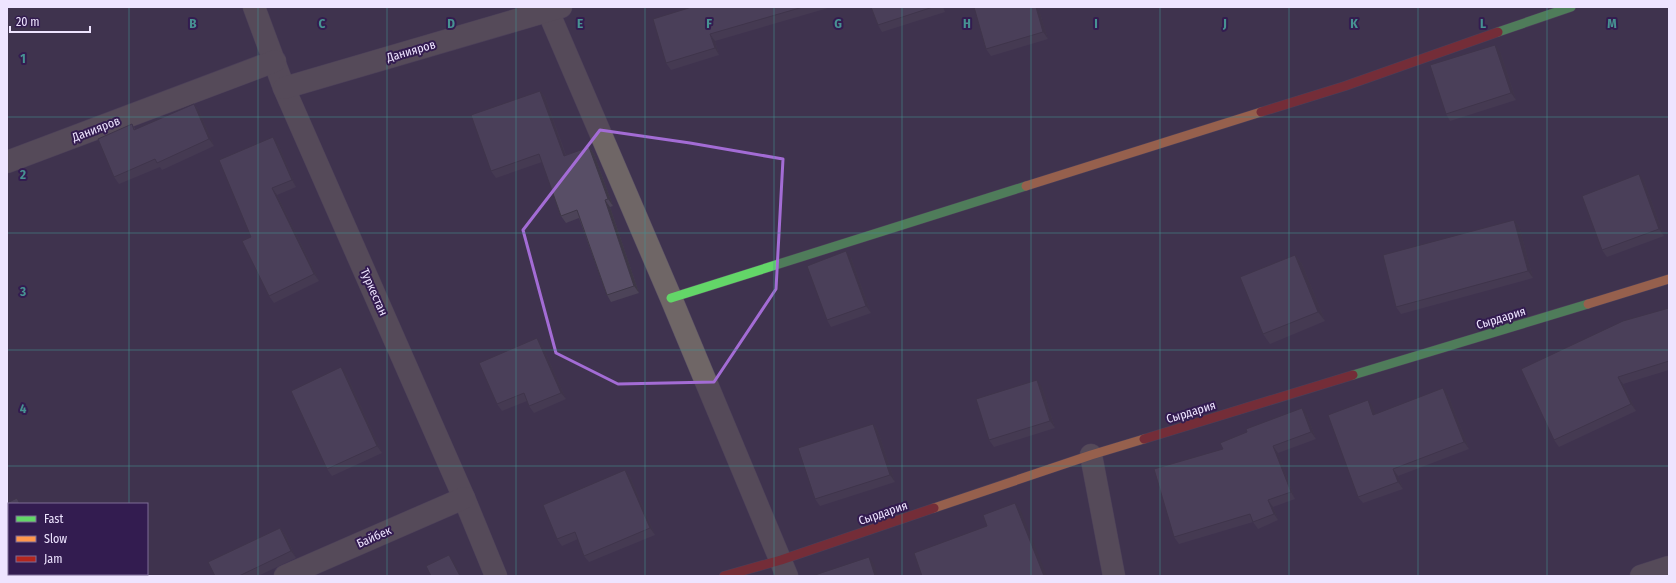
<svg xmlns="http://www.w3.org/2000/svg" width="1676" height="583" font-family="'Fira Sans Condensed',sans-serif">
  <rect width="100%" height="100%" fill="#3f334f"/>
  <g fill="none" stroke-linecap="round" stroke-linejoin="round">
    <defs>
      <g id="street">
        <polyline points="254,7 284,88 464,498 496,576"/>
        <polyline points="548,11 671,298 787,576"/>
        <polyline points="284,88 561,7"/>
        <polyline points="7,162 275,61"/>
        <polyline points="1091,455 1114,576"/>
        <polyline points="285,576 464,498"/>
        <polyline points="1641,576 1669,567"/>
      </g>
      <g id="fast">
        <polyline points="1498,32 1571,7"/>
        <polyline points="671,298 1026,186"/>
        <polyline points="1353,375 1588,304"/>
      </g>
      <g id="slow">
        <polyline points="1026,186 1261,112"/>
        <polyline points="1588,304 1669,279"/>
        <polyline points="934,508 1091,455 1144,439"/>
      </g>
      <g id="jam">
        <polyline points="1261,112 1345,86 1498,32"/>
        <polyline points="1144,439 1353,375"/>
        <polyline points="724,576 781,560 934,508"/>
      </g>
    </defs>
    <use href="#street" stroke="#584e65" stroke-width="23"/>
    <use href="#fast" stroke="#584e65" stroke-width="10"/>
    <use href="#slow" stroke="#584e65" stroke-width="10"/>
    <use href="#jam" stroke="#584e65" stroke-width="10"/>
    <use href="#street" stroke="#6f6666" stroke-width="22"/>
    <use href="#fast" stroke="#63d668" stroke-width="9"/>
    <use href="#slow" stroke="#ff974d" stroke-width="9"/>
    <use href="#jam" stroke="#b3261e" stroke-width="9"/>
  </g>
  <g fill="#4c4358">
    <polygon points="692,7 828,7 828,8 715,41 719,55 671,70 666,63"/>
    <polygon points="871,7 943,7 945,12 882,32 878,25"/>
    <polygon points="974,7 1038,7 1048,39 991,56 986,49"/>
    <polygon points="1500,51 1516,100 1450,121 1446,114"/>
    <polygon points="540,91 545,97 566,155 589,147 594,154 613,206 610,207 639,293 611,302 607,295 579,218 566,223 561,216 542,162 496,178 491,171"/>
    <polygon points="194,104 199,111 214,146 162,170 160,167 119,184 114,177 132,124 136,130"/>
    <polygon points="278,144 296,187 277,195 319,281 274,303 269,296 251,237"/>
    <polygon points="1644,181 1664,236 1607,257 1602,250"/>
    <polygon points="1514,220 1519,226 1533,278 1401,314 1396,307"/>
    <polygon points="1295,255 1302,264 1325,321 1270,344 1263,334"/>
    <polygon points="851,258 871,313 831,327 827,320"/>
    <polygon points="1669,308 1669,370 1623,384 1636,411 1559,447 1554,440"/>
    <polygon points="542,345 566,399 534,413 529,406 527,401 502,411 497,404"/>
    <polygon points="346,374 382,453 332,476 327,469"/>
    <polygon points="1042,387 1055,428 994,447 989,440"/>
    <polygon points="1448,395 1469,449 1398,476 1403,489 1363,503 1358,497 1373,407 1375,414"/>
    <polygon points="1307,415 1316,439 1278,453 1295,499 1273,507 1278,520 1258,529 1253,522 1179,544 1174,537 1223,449"/>
    <polygon points="873,424 878,431 895,482 820,506 815,499"/>
    <polygon points="625,470 630,477 655,535 589,562 584,556 578,539 562,546 557,539"/>
    <polygon points="7,503 9,504 9,574 11,574 7,576"/>
    <polygon points="280,528 285,535 296,558 258,576 215,576"/>
  </g>
  <g fill="#3e3747">
    <polygon points="1036,7 1038,7 1048,39 1043,32"/>
    <polygon points="710,34 715,41 719,55 715,48"/>
    <polygon points="1495,45 1500,51 1516,100 1511,93"/>
    <polygon points="540,91 545,97 568,162 564,156"/>
    <polygon points="194,104 199,111 214,146 209,139"/>
    <polygon points="273,137 278,144 296,187 292,180"/>
    <polygon points="589,147 594,154 613,206 608,199"/>
    <polygon points="1639,174 1644,181 1664,236 1659,229"/>
    <polygon points="272,188 277,195 319,281 314,274"/>
    <polygon points="605,200 610,207 639,293 634,286"/>
    <polygon points="1514,220 1519,226 1533,278 1528,271"/>
    <polygon points="846,251 851,258 871,313 866,306"/>
    <polygon points="1295,255 1302,264 1325,321 1318,312"/>
    <polygon points="537,338 542,345 566,399 561,393"/>
    <polygon points="341,367 346,374 382,453 377,446"/>
    <polygon points="1618,377 1623,384 1636,411 1631,404"/>
    <polygon points="1037,380 1042,387 1055,428 1050,421"/>
    <polygon points="1443,388 1448,395 1469,449 1464,442"/>
    <polygon points="1368,400 1373,407 1378,422 1373,415"/>
    <polygon points="1302,408 1307,415 1316,439 1311,432"/>
    <polygon points="873,424 878,431 895,482 890,475"/>
    <polygon points="1273,446 1278,453 1295,499 1291,492"/>
    <polygon points="1393,469 1398,476 1403,489 1398,482"/>
    <polygon points="625,470 630,477 655,535 650,528"/>
    <polygon points="1268,500 1273,507 1278,520 1274,514"/>
    <polygon points="1015,503 1021,511 1047,576 1044,576"/>
    <polygon points="280,528 285,535 296,558 291,551"/>
    <polygon points="449,555 454,562 461,576 460,576"/>
    <polygon points="869,557 874,564 878,576 875,576"/>
  </g>
  <g fill="#584e66" stroke="#3e3747">
    <polygon points="692,7 803,7 710,34 715,48 666,63 653,19"/>
    <polygon points="871,7 933,7 878,25"/>
    <polygon points="974,7 1036,7 1043,32 986,49"/>
    <polygon points="1495,45 1511,93 1446,114 1430,65"/>
    <polygon points="540,91 564,156 589,147 608,199 605,200 634,286 607,295 577,210 561,216 539,154 491,171 471,115"/>
    <polygon points="194,104 209,139 157,163 155,159 114,177 98,139 132,124 134,130"/>
    <polygon points="273,137 292,180 272,188 314,274 269,296 242,241 251,237 219,160"/>
    <polygon points="1639,174 1659,229 1602,250 1582,196"/>
    <polygon points="1514,220 1528,271 1396,307 1383,255"/>
    <polygon points="846,251 866,306 827,320 807,266"/>
    <polygon points="1295,255 1318,312 1263,334 1240,277"/>
    <polygon points="1669,308 1669,361 1618,377 1631,404 1554,440 1521,369 1623,321"/>
    <polygon points="537,338 561,393 529,406 524,393 497,404 479,363"/>
    <polygon points="341,367 377,446 327,469 291,391"/>
    <polygon points="1037,380 1050,421 989,440 976,399"/>
    <polygon points="1443,388 1464,442 1393,469 1398,482 1358,497 1328,415 1368,400 1373,415"/>
    <polygon points="1302,408 1311,432 1273,446 1291,492 1268,500 1274,514 1253,522 1250,514 1174,537 1154,469 1223,449 1220,443 1247,432 1246,429"/>
    <polygon points="873,424 890,475 815,499 798,448"/>
    <polygon points="625,470 650,528 584,556 575,532 557,539 543,505"/>
    <polygon points="17,498 20,504 9,504 9,566 7,567 7,503"/>
    <polygon points="1015,503 1044,576 922,576 914,553 987,526 983,515"/>
    <polygon points="280,528 291,551 239,576 215,576 208,562"/>
    <polygon points="449,555 460,576 431,576 426,566"/>
    <polygon points="869,557 875,576 812,576"/>
    <polygon points="49,574 125,574 126,576 45,576"/>
  </g>
  <path d="M0 0H1676V583H0ZM600,130L690,143L783,159L776,289L714,382L618,384L556,353L523,230Z" fill="#3f334f" fill-opacity=".55" fill-rule="evenodd"/>
  <path fill="none" stroke="#a36cd5" stroke-width="3" stroke-linejoin="round" d="M600,130L690,143L783,159L776,289L714,382L618,384L556,353L523,230Z"/>
  <path fill="none" stroke="#479292" stroke-width="1" stroke-opacity="0.55" d="M129,7V504M258,7V576M387,7V576M516,7V576M645,7V576M774,7V576M902,7V576M1031,7V576M1160,7V576M1289,7V576M1418,7V576M1547,7V576M7,117H1669M7,233H1669M7,350H1669M7,466H1669M129,574V576"/>
  <g text-anchor="middle" stroke-width="4" stroke-linejoin="round" paint-order="stroke">
    <g font-size="12" fill="#eee4ff" stroke="#331c50">
      <text transform="translate(411 51) rotate(-16)" y="4">Данияров</text>
      <text transform="translate(96 129) rotate(-21)" y="4">Данияров</text>
      <text transform="translate(374 292) rotate(66)" y="4">Туркестан</text>
      <text transform="translate(1501 318) rotate(-17)" y="4">Сырдария</text>
      <text transform="translate(1191 412) rotate(-17)" y="4">Сырдария</text>
      <text transform="translate(883 513) rotate(-19)" y="4">Сырдария</text>
      <text transform="translate(374 537) rotate(-24)" y="4">Байбек</text>
    </g>
  </g>
  <g font-size="13" text-anchor="middle" font-weight="bold" fill="#479292" stroke="#331c50" stroke-width="4" stroke-linejoin="round" paint-order="stroke">
    <text x="193" y="28">B</text>
    <text x="322" y="28">C</text>
    <text x="451" y="28">D</text>
    <text x="580" y="28">E</text>
    <text x="709" y="28">F</text>
    <text x="838" y="28">G</text>
    <text x="967" y="28">H</text>
    <text x="1096" y="28">I</text>
    <text x="1225" y="28">J</text>
    <text x="1354" y="28">K</text>
    <text x="1483" y="28">L</text>
    <text x="1612" y="28">M</text>
    <text x="23" y="63">1</text>
    <text x="23" y="179">2</text>
    <text x="23" y="296">3</text>
    <text x="23" y="413">4</text>
  </g>
  <rect width="1676" height="583" fill="none" stroke="#eee4ff" stroke-width="16"/>
  <rect x="8" y="503" width="140" height="72" fill="#331c50" stroke="#7e6c96"/>
  <rect x="16" y="516" width="20" height="6" fill="#63d668" stroke="#7e6c96"/>
  <text x="44" y="523" font-size="12" fill="#eee4ff">Fast</text>
  <rect x="16" y="536" width="20" height="6" fill="#ff974d" stroke="#7e6c96"/>
  <text x="44" y="543" font-size="12" fill="#eee4ff">Slow</text>
  <rect x="16" y="556" width="20" height="6" fill="#b3261e" stroke="#7e6c96"/>
  <text x="44" y="563" font-size="12" fill="#eee4ff">Jam</text>
  <path d="M10 26v6h80v-6" fill="none" stroke="#eee4ff" stroke-width="2"/>
  <text x="16" y="26" font-size="12" fill="#eee4ff" stroke="#331c50" stroke-width="3" paint-order="stroke">20 m</text>
</svg>
